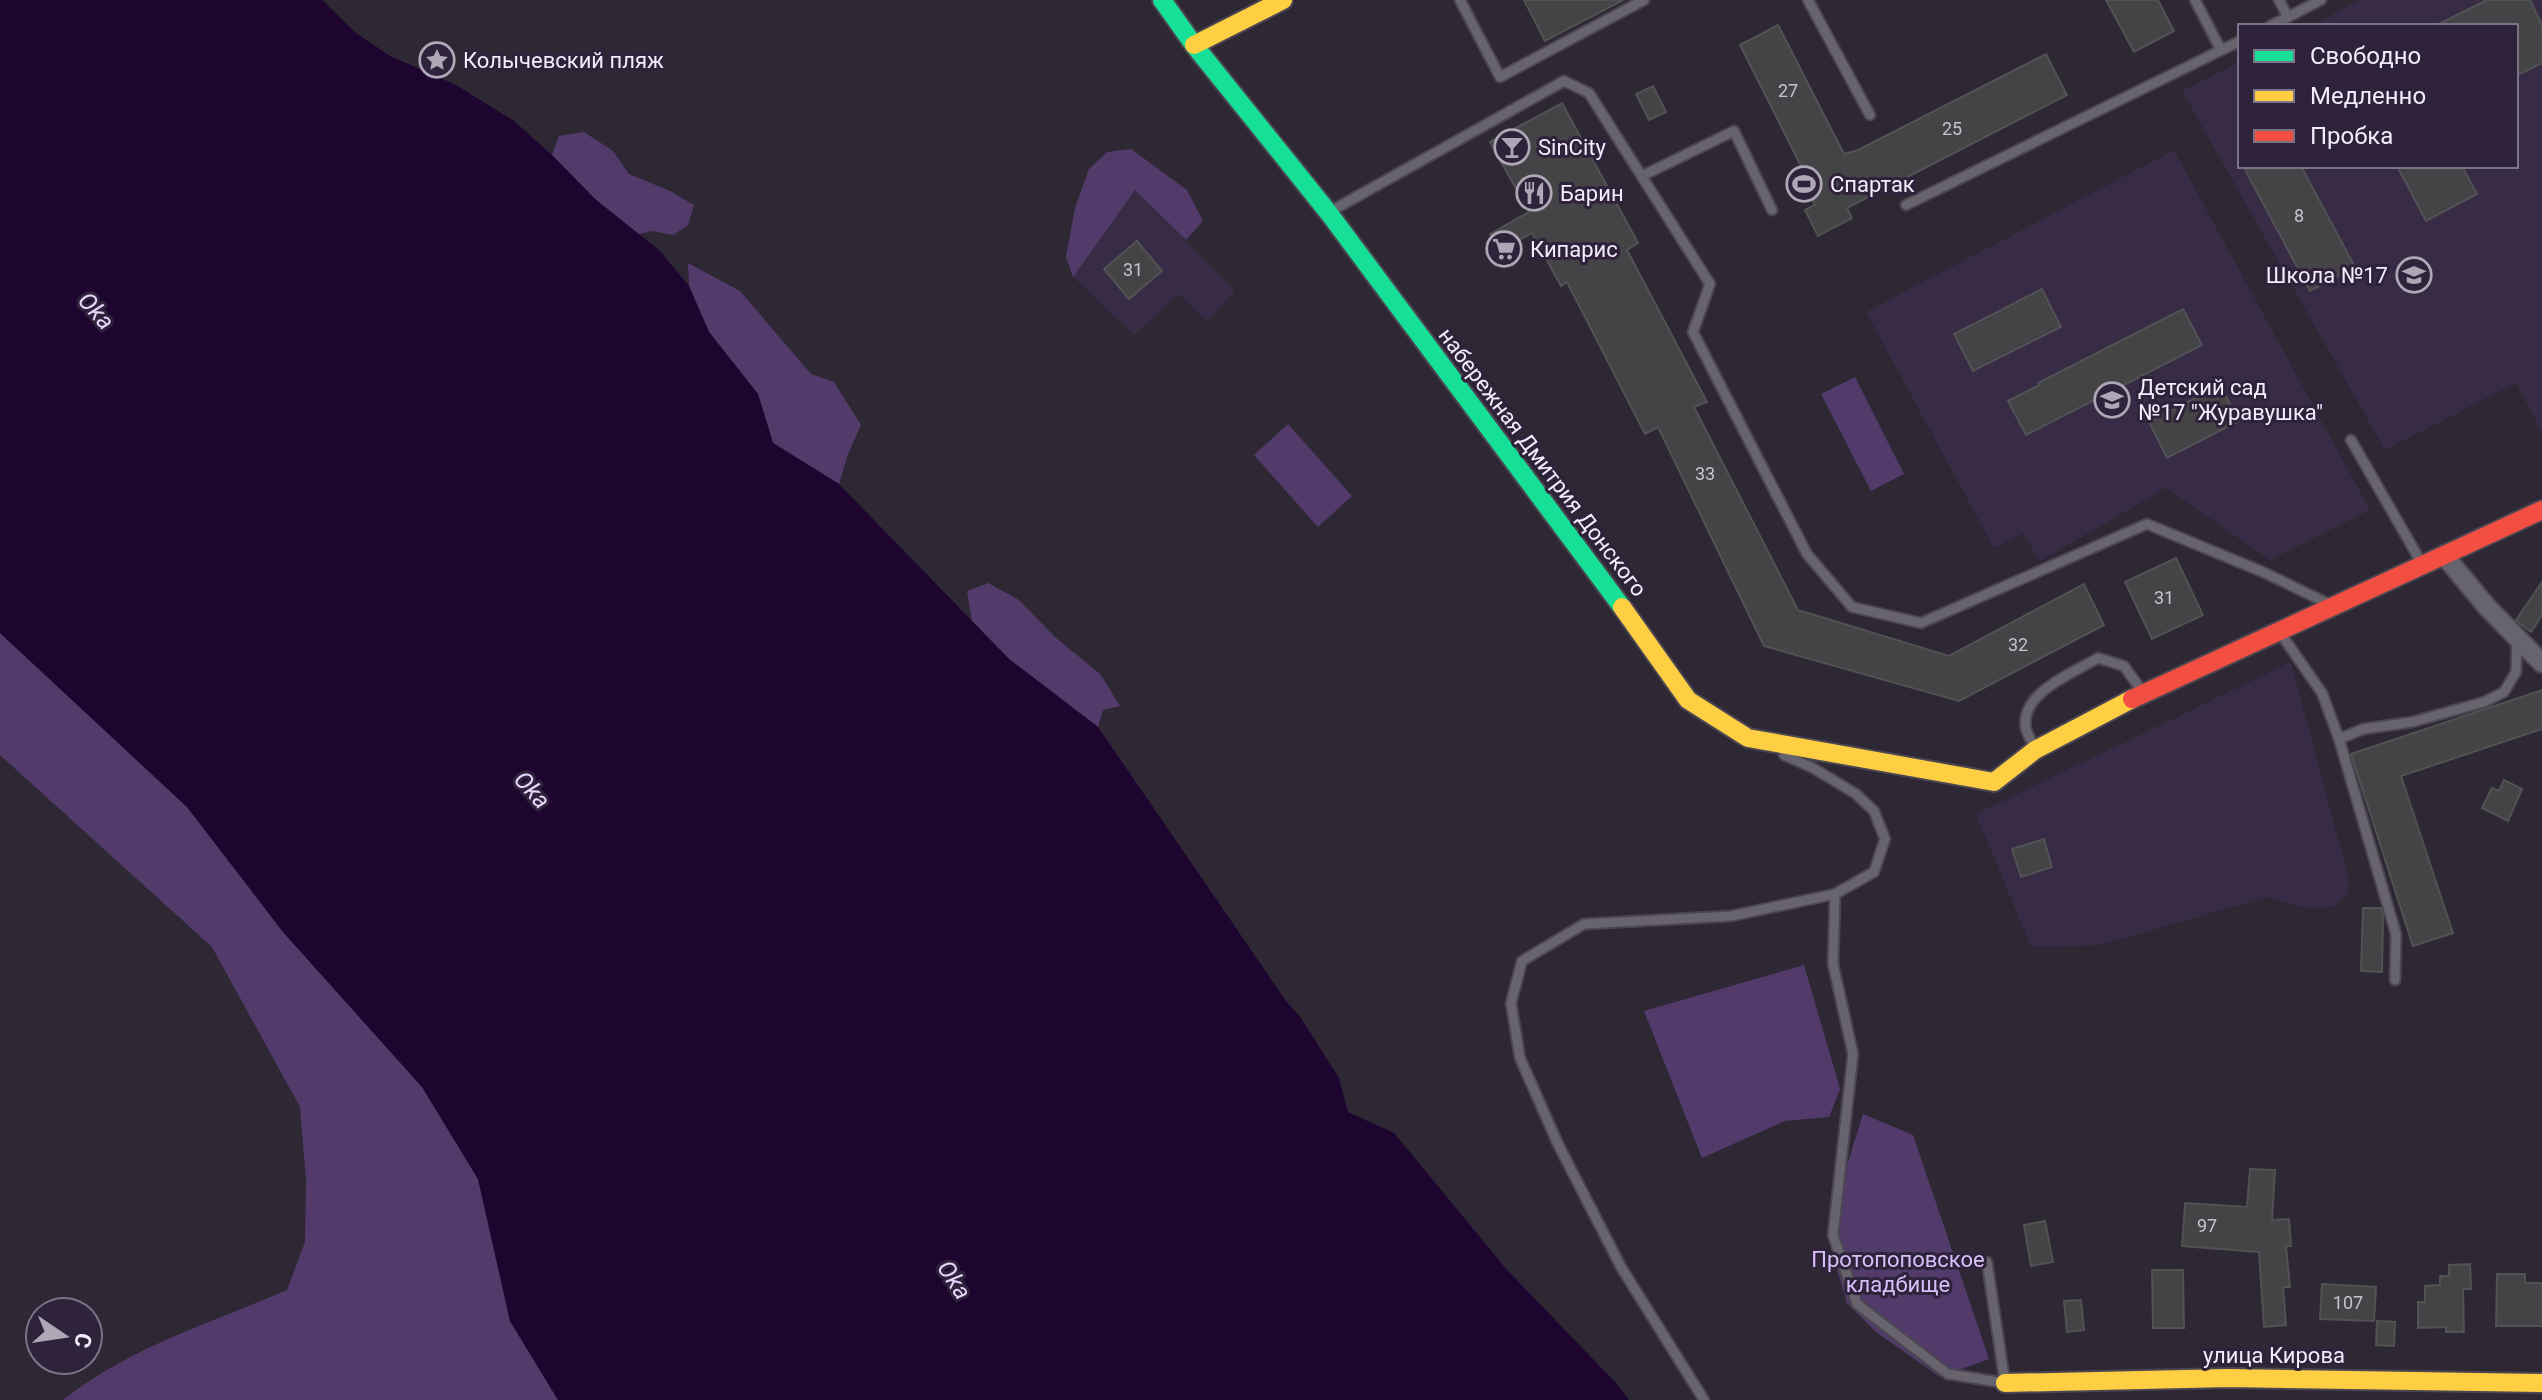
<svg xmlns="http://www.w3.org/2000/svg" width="2542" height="1400" font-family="Roboto,sans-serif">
  <rect width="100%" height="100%" fill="#2e2835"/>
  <g fill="#382b46">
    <polygon points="2360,0 2542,0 2542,432 2516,383 2385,450 2182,91 2240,62 2240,166 2516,166 2516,26 2310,26"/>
    <polygon points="2174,150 2370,510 2270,560 2166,488 2040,561 2023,533 1994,548 1866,312"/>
    <polygon points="1135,190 1235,290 1208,322 1179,294 1134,335 1073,277"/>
    <polygon points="2291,662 2349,880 2348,894 2334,907 2307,908 2267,897 2100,945 2031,947 1976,814"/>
  </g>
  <g fill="#523b6b">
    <polygon points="584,132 613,151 629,174 670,191 694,205 688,225 673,235 653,231 638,234 595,199 552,155 559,136"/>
    <polygon points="1131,149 1187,190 1203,221 1186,240 1135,190 1073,277 1066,257 1075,208 1089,169 1107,152"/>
    <polygon points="688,263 740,291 811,374 834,382 861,425 848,454 839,484 773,443 758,394 709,332 689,286"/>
    <polygon points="1855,377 1904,474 1871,491 1821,394"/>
    <polygon points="1288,424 1352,496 1318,527 1254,455"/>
    <polygon points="988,583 1019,600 1054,636 1101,675 1120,706 1103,710 1098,727 1009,659 972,621 967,591"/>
    <path d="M0,633L187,807L283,932L422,1087L478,1179L510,1321L558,1400H63C132,1346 208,1324 287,1290L305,1242L306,1179L300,1107L212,947L0,755Z"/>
    <polygon points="1804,965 1840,1089 1829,1117 1785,1121 1702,1158 1644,1011"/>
    <polygon points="1863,1114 1913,1135 1989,1359 1940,1377 1876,1332 1847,1303 1836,1266 1828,1227"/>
  </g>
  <polygon fill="#1e0530" points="0,0 322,0 356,33 390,56 456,85 514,121 552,155 595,199 659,250 689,286 709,332 758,394 773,443 839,484 1009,659 1098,727 1286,1001 1301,1018 1339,1078 1348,1112 1394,1133 1508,1271 1615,1382 1629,1400 558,1400 510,1321 478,1179 422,1087 283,932 187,807 0,633"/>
  <g fill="#444446" stroke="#515253" stroke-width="2">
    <polygon points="1524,0 1623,0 1545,41"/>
    <polygon points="2106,0 2158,0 2174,31 2134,52"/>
    <polygon points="2487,0 2530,0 2542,25 2542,63 2516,76 2516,26 2435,26"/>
    <polygon points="1778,25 1844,154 1858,150 2046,54 2067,95 1847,208 1852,218 1818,236 1805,210 1815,205 1800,175 1804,172 1740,45"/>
    <polygon points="1653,86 1666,112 1649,120 1636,94"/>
    <polygon points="1562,103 1638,243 1627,250 1707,402 1694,407 1798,610 1949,656 2084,584 2104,625 1959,701 1764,646 1658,427 1645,434 1567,282 1561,286 1532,233 1500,251 1490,234 1529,212 1490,142"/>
    <polygon points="2243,166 2301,166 2355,267 2310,291"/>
    <polygon points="2397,166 2462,166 2477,194 2426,221"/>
    <polygon points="1137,241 1162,271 1129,299 1104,269"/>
    <polygon points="2042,289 2061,327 1973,371 1954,334"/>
    <polygon points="2183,309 2202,345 2026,435 2008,401 2039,385 2038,383"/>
    <polygon points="2220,385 2239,421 2167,458 2149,422"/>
    <polygon points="2176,558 2203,615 2152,639 2125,582"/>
    <polygon points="2542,582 2542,615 2531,632 2516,620"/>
    <polygon points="2542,690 2542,729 2401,776 2453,933 2413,946 2351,754"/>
    <polygon points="2504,780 2522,789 2508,821 2482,808 2492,788 2499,791"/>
    <polygon points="2044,839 2052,867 2021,877 2012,849"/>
    <polygon points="2363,908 2381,908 2383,916 2382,972 2361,971"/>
    <polygon points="2250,1169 2275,1170 2272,1220 2289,1219 2291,1246 2286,1246 2290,1287 2283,1287 2286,1325 2264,1327 2259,1252 2182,1246 2185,1203 2247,1207"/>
    <polygon points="2045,1221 2053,1262 2031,1266 2024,1225"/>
    <polygon points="2470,1264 2471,1289 2463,1289 2464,1332 2446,1332 2446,1327 2418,1328 2418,1302 2425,1302 2425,1286 2440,1285 2440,1276 2449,1276 2449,1265"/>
    <polygon points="2152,1270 2183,1270 2184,1328 2153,1328"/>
    <polygon points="2497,1274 2525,1274 2525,1283 2542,1283 2542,1326 2496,1326"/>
    <polygon points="2322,1284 2376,1287 2374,1321 2320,1319"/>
    <polygon points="2081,1300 2084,1330 2067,1332 2064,1301"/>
    <polygon points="2377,1321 2395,1322 2394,1346 2376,1345"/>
  </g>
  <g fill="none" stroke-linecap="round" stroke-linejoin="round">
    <defs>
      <g id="lane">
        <polyline points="1460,0 1500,77 1644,0"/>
        <polyline points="1808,0 1870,115"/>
        <polyline points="2195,0 2221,50"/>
        <polyline points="2279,0 2288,17 2321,0"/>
        <polyline points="2270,26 2288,17"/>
        <polyline points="1642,176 1734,131 1772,210"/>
        <polyline points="1906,205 2240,41"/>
        <polyline points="1331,211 1564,81 1589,93 1710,284 1693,332 1807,554 1852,607 1921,623 2147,524 2263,572 2327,603"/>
        <polyline points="2351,440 2421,562"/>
        <polyline points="2281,634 2322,693 2339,739"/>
        <path d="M2034,747C2032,742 2028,735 2026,729C2019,693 2073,673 2098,658L2124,666L2142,691"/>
        <polyline points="1784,755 1813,768 1856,794 1874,811 1885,839 1874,872 1835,894"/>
        <polyline points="2395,980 2396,934 2339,739 2363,729 2412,722 2484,702 2504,692 2516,672 2517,641"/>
        <polyline points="1704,1400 1621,1267 1558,1144 1520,1058 1511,1003 1522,961 1584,924 1731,916 1835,894 1833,964 1853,1054 1833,1235 1857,1304 1948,1374 2005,1383 1987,1262"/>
      </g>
      <polyline id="street" points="2444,555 2487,607 2542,663"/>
      <polyline id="fast" points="1162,0 1194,45 1328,212 1622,607"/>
      <g id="slow">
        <polyline points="1194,45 1283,0"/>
        <polyline points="1622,607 1688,700 1748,738 1994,782 2035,750 2132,699"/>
        <polyline points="2005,1383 2229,1378 2542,1383"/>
      </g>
      <polyline id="jam" points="2132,699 2542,510"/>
    </defs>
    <use href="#lane" stroke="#4b4651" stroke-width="13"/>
    <use href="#street" stroke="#4b4651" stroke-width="22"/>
    <use href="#fast" stroke="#4b4651" stroke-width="22"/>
    <use href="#slow" stroke="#4b4651" stroke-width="22"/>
    <use href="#jam" stroke="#4b4651" stroke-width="22"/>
    <use href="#lane" stroke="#68646d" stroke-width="9"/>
    <use href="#street" stroke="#68646d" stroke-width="18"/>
    <use href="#fast" stroke="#16e098" stroke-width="18"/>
    <use href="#slow" stroke="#ffcf43" stroke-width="18"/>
    <use href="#jam" stroke="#f24e42" stroke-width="18"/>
  </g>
  <defs>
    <symbol id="sight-ring" viewBox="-11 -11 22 22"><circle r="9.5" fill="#2e233a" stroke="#aea7b6" stroke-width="1.5"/><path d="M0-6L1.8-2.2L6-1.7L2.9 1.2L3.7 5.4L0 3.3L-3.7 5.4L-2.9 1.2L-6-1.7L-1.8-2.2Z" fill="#aea7b6"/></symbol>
    <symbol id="bar-ring" viewBox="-11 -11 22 22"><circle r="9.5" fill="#2e233a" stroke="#aea7b6" stroke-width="1.5"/><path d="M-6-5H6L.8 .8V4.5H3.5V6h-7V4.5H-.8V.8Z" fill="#aea7b6"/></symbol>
    <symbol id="stadium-ring" viewBox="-11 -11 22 22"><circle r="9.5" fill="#2e233a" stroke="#aea7b6" stroke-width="1.5"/><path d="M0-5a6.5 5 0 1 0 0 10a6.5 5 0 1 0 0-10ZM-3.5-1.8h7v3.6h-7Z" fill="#aea7b6"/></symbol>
    <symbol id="restaurant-ring" viewBox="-11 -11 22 22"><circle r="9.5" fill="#2e233a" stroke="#aea7b6" stroke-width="1.5"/><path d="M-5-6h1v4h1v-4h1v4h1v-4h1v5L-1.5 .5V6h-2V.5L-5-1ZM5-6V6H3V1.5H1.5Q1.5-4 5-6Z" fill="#aea7b6"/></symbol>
    <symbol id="supermarket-ring" viewBox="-11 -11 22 22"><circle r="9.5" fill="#2e233a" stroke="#aea7b6" stroke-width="1.5"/><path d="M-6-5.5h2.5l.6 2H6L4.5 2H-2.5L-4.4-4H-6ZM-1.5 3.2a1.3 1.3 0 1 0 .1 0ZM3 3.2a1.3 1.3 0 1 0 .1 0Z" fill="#aea7b6"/></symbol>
    <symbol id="school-ring" viewBox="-11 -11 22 22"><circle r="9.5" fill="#2e233a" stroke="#aea7b6" stroke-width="1.5"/><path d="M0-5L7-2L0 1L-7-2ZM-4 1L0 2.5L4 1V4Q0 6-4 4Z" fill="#aea7b6"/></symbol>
  </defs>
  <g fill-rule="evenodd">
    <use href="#sight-ring" x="417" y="40" width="40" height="40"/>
    <use href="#bar-ring" x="1492" y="127" width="40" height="40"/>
    <use href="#stadium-ring" x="1784" y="164" width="40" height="40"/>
    <use href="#restaurant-ring" x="1514" y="173" width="40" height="40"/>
    <use href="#supermarket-ring" x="1484" y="229" width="40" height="40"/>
    <use href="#school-ring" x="2394" y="255" width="40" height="40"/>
    <use href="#school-ring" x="2092" y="380" width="40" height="40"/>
  </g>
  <g text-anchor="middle" stroke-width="6" stroke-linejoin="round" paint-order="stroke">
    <g font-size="18" fill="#c7c2ce">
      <text x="1788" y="97">27</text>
      <text x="1952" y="135">25</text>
      <text x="2299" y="222">8</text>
      <text x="1133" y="276">31</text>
      <text x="1705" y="480">33</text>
      <text x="2164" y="604">31</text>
      <text x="2018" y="651">32</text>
      <text x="2207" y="1232">97</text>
      <text x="2348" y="1309">107</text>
    </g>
    <g font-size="22" fill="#f3ecfc" stroke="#2e233a" text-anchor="start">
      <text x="463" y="68">Колычевский пляж</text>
      <text x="1538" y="155">SinCity</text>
      <text x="1830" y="192">Спартак</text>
      <text x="1560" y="201">Барин</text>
      <text x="1530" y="257">Кипарис</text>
      <text x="2388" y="283" text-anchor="end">Школа №17</text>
      <text x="2138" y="395">Детский сад<tspan x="2138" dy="25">№17 "Журавушка"</tspan></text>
    </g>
    <g font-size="22" fill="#f3ecfc" stroke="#2e233a">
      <text transform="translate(1543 462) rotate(53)" y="8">набережная Дмитрия Донского</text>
      <text x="2274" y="1363">улица Кирова</text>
    </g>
    <g font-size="22" fill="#d9bff9" stroke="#2e233a">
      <text x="1898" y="1267">Протопоповское<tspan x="1898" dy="25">кладбище</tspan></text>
    </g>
    <g font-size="24" font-style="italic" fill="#e8d6fd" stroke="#2e233a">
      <text transform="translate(96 311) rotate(48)" y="8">Oka</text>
      <text transform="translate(532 790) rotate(48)" y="8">Oka</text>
      <text transform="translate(954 1280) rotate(57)" y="8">Oka</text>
    </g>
  </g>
  <rect x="2238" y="24" width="280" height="144" fill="#2e233a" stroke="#7d7388" stroke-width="2"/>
  <rect x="2254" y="50" width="40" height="12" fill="#16e098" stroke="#7d7388" stroke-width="2"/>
  <text x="2310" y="64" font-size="24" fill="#f3ecfc">Свободно</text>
  <rect x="2254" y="90" width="40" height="12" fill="#ffcf43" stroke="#7d7388" stroke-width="2"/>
  <text x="2310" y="104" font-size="24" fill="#f3ecfc">Медленно</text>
  <rect x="2254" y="130" width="40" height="12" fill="#f24e42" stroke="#7d7388" stroke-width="2"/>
  <text x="2310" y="144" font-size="24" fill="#f3ecfc">Пробка</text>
  <g transform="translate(64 1336) rotate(103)"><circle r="38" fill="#2e233a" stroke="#7d7388" stroke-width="2"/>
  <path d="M0-6L14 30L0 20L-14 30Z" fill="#aea7b6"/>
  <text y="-12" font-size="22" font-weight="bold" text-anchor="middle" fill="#f3ecfc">С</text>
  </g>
</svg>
